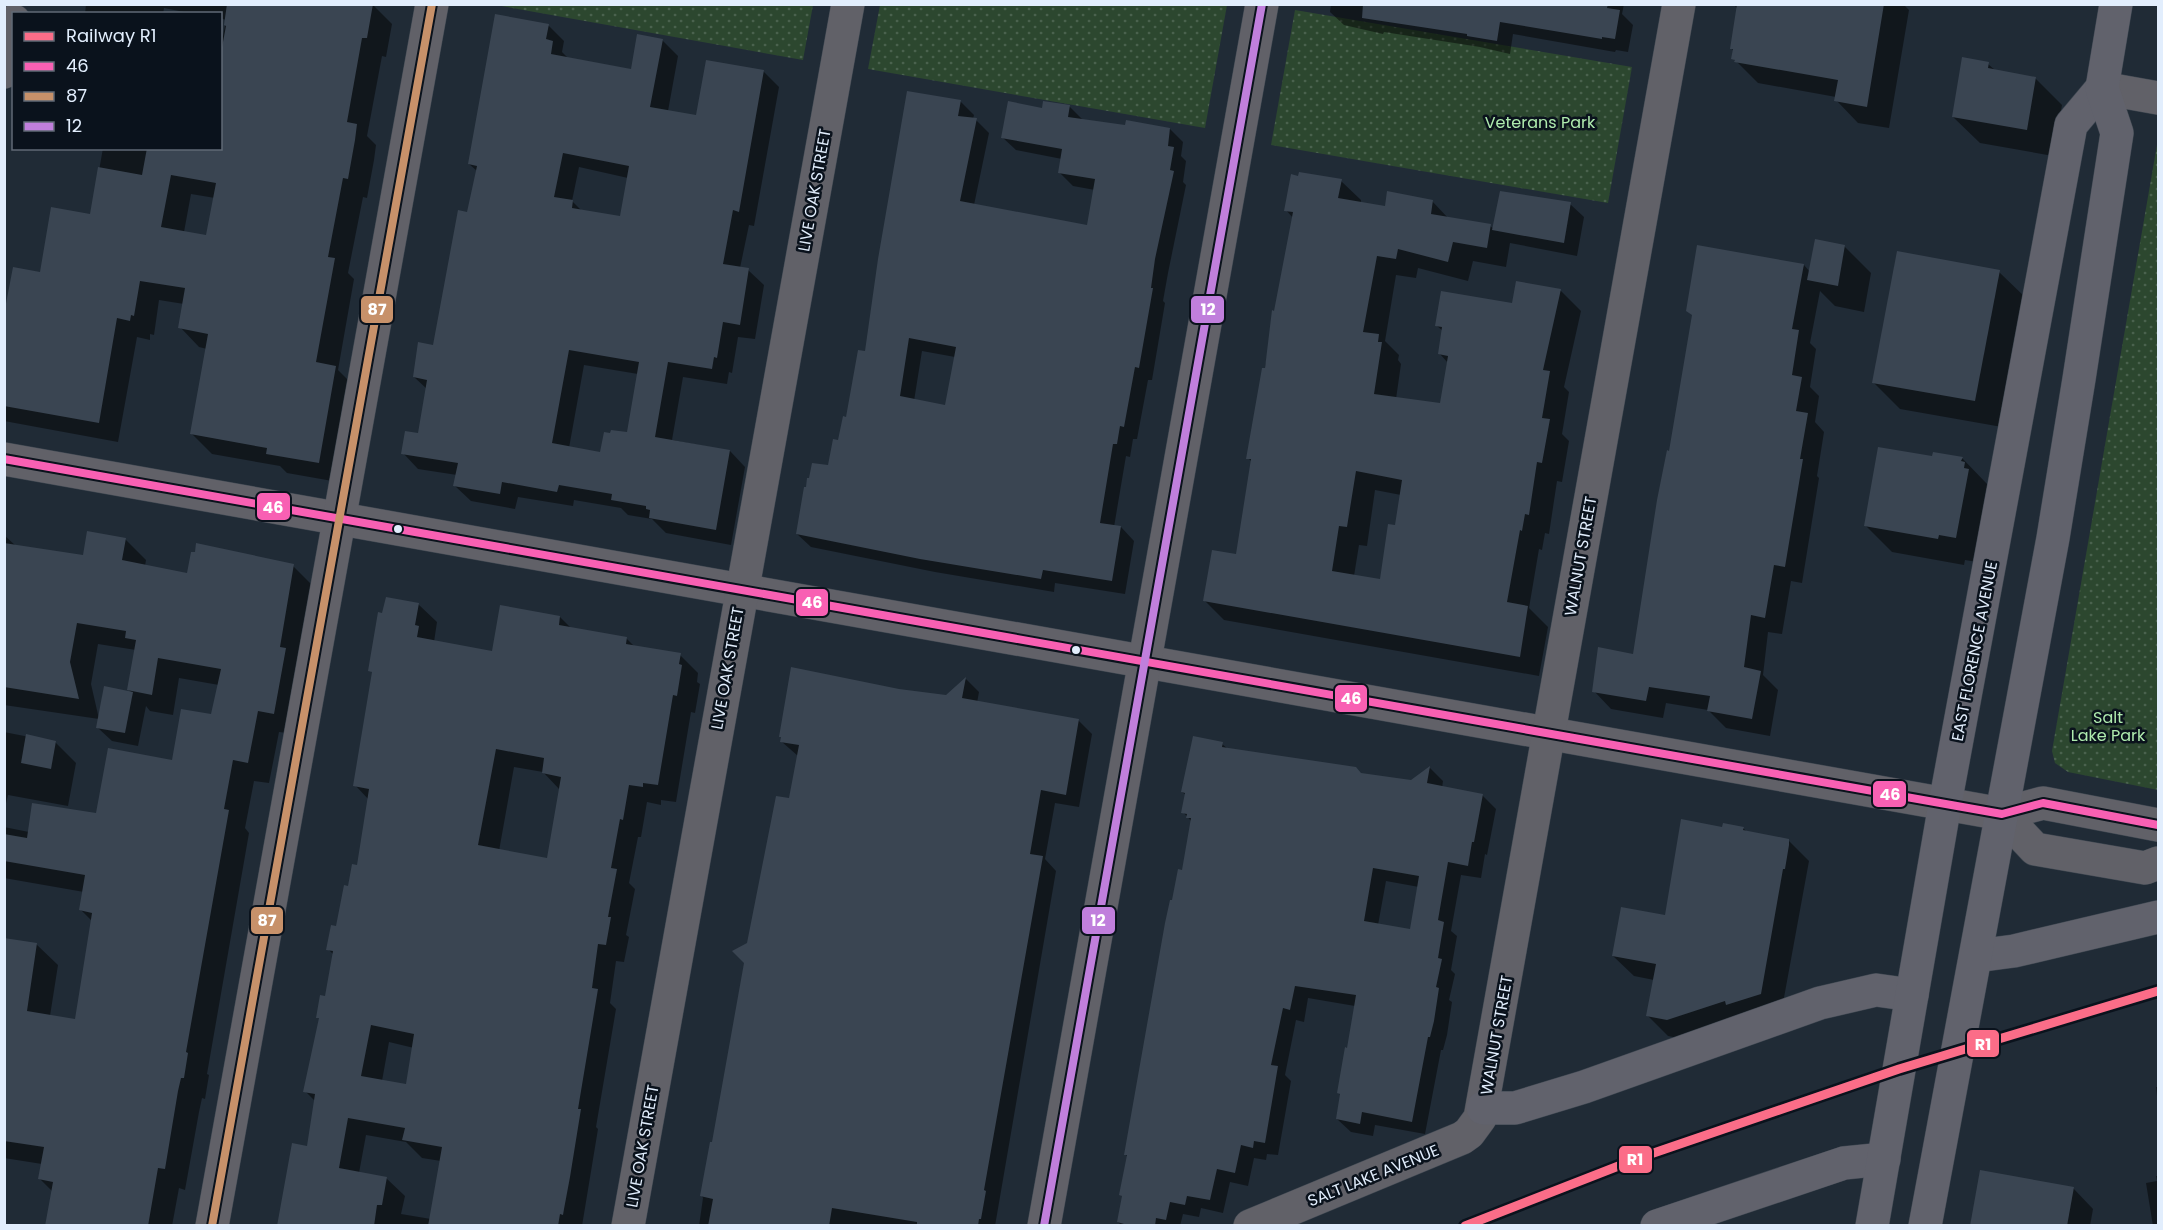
<svg xmlns="http://www.w3.org/2000/svg" width="2163" height="1230" font-family="Poppins,sans-serif">
  <defs>
    <pattern id="park-dots" width="8" height="8" patternUnits="userSpaceOnUse" patternTransform="scale(1.5)"><rect width="8" height="8" fill="#2c472f"/><path d="M2 2h.1M6 6h.1" fill="none" stroke="#4a624e" stroke-width="1.8" stroke-linecap="round"/></pattern>
  </defs>
  <rect width="100%" height="100%" fill="#202b36"/>
  <g fill="url(#park-dots)">
    <polygon points="496,5 813,4 813,5 803,60"/>
    <polygon points="880,5 1227,5 1205,128 868,69"/>
    <polygon points="1295,10 1632,67 1608,203 1271,145"/>
    <polygon points="2158,139 2158,790 2068,772 2055,763 2052,751"/>
  </g>
  <polygon fill="#2c472f" points="2158,667 2158,708 2151,707"/>
  <g fill="#0007" fill-rule="evenodd">
    <path d="M86,4H372L392,24L386,57L382,56L367,136L376,145L374,160L367,198L363,197L348,273L354,279L338,370L355,387L338,482L287,473L280,466L212,454L192,434L207,349L199,347L180,327L184,304L159,300L154,335L150,334V340L137,337L118,442L4,421V323L41,273L91,216L103,148H220V52L226,20L220,18V14H194L164,8L163,14H85ZM191,194L215,198L207,236L184,232Z"/>
    <polygon points="1331,4 1624,4 1622,14 1633,25 1628,52 1616,50 1615,52 1513,34 1510,54 1480,47 1384,32 1383,34 1344,25 1330,12"/>
    <polygon points="1733,4 1903,4 1909,10 1889,128 1858,123 1836,100 1836,97 1758,83 1733,58 1734,51 1731,48 1738,9"/>
    <path d="M496,16L549,26L564,41L562,52L568,58L632,70L662,40L678,56L668,111L697,117L763,71L779,87L754,226L749,225L740,268L748,270L764,285L755,339L738,337L732,373L729,372L727,384L683,377L672,440L730,451L745,467L731,545L666,533L652,519L628,515L621,508L574,500L573,506L518,497L515,509L471,501L455,486L457,475L418,469L403,453L419,434L427,389L414,377L434,346L468,213L477,171L469,164ZM579,167L628,178L621,218L582,211L572,201ZM584,365L638,374L629,434L601,454L569,448Z"/>
    <polygon points="1988,64 1996,71 2035,78 2062,105 2053,156 1980,143 1953,117"/>
    <path d="M960,101L974,115L973,119L976,120L989,133L974,205L1088,227L1095,190L1073,186L1060,173L1062,159L1016,150L1002,137L1043,110L1069,106L1083,120L1126,126L1170,129L1183,142L1181,156L1186,161L1183,182L1186,185L1168,273L1163,301L1165,303L1152,380H1148L1137,439H1133L1130,457L1126,456L1114,527H1121L1134,541L1125,594L1055,583L1054,592L935,572L811,547L797,534L839,442L866,353ZM922,351L955,357L946,406L914,401Z"/>
    <path d="M1341,181L1361,200V203L1386,207L1432,201L1449,219L1490,226L1494,229L1570,204L1584,217L1577,256L1510,243L1506,267L1473,261L1468,281L1418,268L1416,278L1396,275L1385,341L1399,355L1398,360L1401,364L1396,399L1442,405L1448,363L1440,354L1443,331L1437,326L1513,305L1517,283L1561,291L1581,311L1564,387L1569,392L1562,434L1569,441L1562,482L1557,481L1549,534L1545,533L1542,550L1539,549L1529,608L1548,627L1539,676L1224,620L1204,600L1237,556L1252,462L1248,458L1293,218L1286,210ZM1375,490L1401,495L1396,526L1381,581L1354,576L1359,545L1367,546Z"/>
    <polygon points="1844,246 1871,273 1864,312 1835,306 1820,291 1810,343 1816,349 1810,387 1819,396 1815,422 1824,432 1817,476 1819,478 1802,583 1791,581 1782,634 1768,632 1763,675 1778,690 1770,736 1726,728 1708,710 1666,703 1663,718 1611,709 1594,691 1634,656 1804,265 1810,272"/>
    <polygon points="1999,272 2026,298 2002,427 1900,409 1873,382"/>
    <polygon points="1962,458 1988,485 1983,563 1965,560 1964,565 1892,552 1866,526"/>
    <polygon points="4,535 16,546 84,557 125,539 146,560 145,566 189,574 293,566 314,587 295,734 279,732 269,783 254,781 245,828 249,833 207,1074 209,1075 205,1099 202,1098 199,1112 185,1190 179,1188 172,1226 47,1226 53,1192 40,1179 42,1164 4,1158 4,939 36,944 58,965 50,1016 76,1021 92,921 81,910 84,892 4,878 4,827 29,832 97,815 173,762 212,716 219,685 179,678 173,715 150,711 146,706 138,746 112,741 98,728 132,693 129,690 136,650 98,644 91,684 99,719 4,705"/>
    <path d="M418,604L437,622L434,642L494,653L560,617L571,628L626,638L635,647L680,655L698,673L697,682L700,684L695,713L691,712L676,802L661,800V805L647,802L641,837H638L629,883L635,889L626,935L629,937L624,962L616,961L610,1003L616,1009L596,1127L598,1129L582,1226H279L308,1147L316,1102L305,1091L320,1019L318,1017L326,998L334,955L328,949L359,867L369,800L355,785L374,674L370,670ZM514,767L543,772L560,790L548,860L499,851ZM389,1042L414,1048L407,1086L382,1081ZM366,1135L406,1142L422,1158L441,1161L431,1219L401,1214L405,1196L386,1178L359,1173Z"/>
    <polygon points="966,679 979,692 977,703 1078,720 1092,734 1079,807 1055,803 1045,859 1056,871 995,1226 699,1226 703,1198 702,1196 713,1144 748,944 790,800 798,756 782,742 898,690 946,697"/>
    <polygon points="4,732 55,742 76,763 68,806 8,795 4,812"/>
    <path d="M1222,744L1228,749L1362,775L1412,782L1430,768L1443,781L1442,788L1482,795L1496,809L1487,855L1485,854L1481,878L1461,875L1451,931L1457,936L1451,970L1455,974L1449,1000L1452,1002L1447,1035L1443,1050H1441L1425,1134L1375,1125L1373,1136L1351,1132L1337,1119L1341,1096L1338,1092L1349,1049L1355,1006L1308,998L1304,1022L1296,1020L1285,1075L1291,1081L1278,1155L1267,1154L1266,1160L1254,1158L1248,1186L1230,1182L1223,1213L1201,1208L1199,1217L1183,1214L1180,1226H1122L1118,1222L1123,1197L1121,1195L1128,1157L1125,1154L1173,902L1183,872L1192,822L1183,812L1186,795L1182,792ZM1386,881L1419,887L1411,931L1378,925Z"/>
    <polygon points="1723,828 1743,828 1747,832 1788,840 1809,861 1781,1014 1688,1040 1668,1036 1648,1016 1654,980 1634,976 1613,956 1666,917"/>
    <polygon points="2156,1087 2158,1087 2158,1105"/>
    <polygon points="2156,1176 2158,1176 2158,1226 2153,1226 2146,1183 2157,1181"/>
    <polygon points="2073,1188 2093,1209 2090,1226 1971,1226"/>
  </g>
  <g fill="#3a4552" fill-rule="evenodd">
    <path d="M227,4H373L367,38H362L347,122L357,124L355,140L348,179L343,178L328,257L335,258L316,362L336,366L319,463L266,454L267,448L190,434L208,334L178,328L185,288L140,281L134,316L131,315L130,321L117,318L99,423L4,406V314L13,267L40,272L51,207L90,214L98,167L142,175L147,148H220V58L226,26L224,25ZM171,175L216,183L206,235L161,227Z"/>
    <polygon points="1363,4 1608,4 1607,8 1620,10 1615,39 1602,37 1602,39 1500,22 1497,41 1467,36 1467,34 1362,18"/>
    <polygon points="1737,4 1884,4 1867,107 1834,101 1838,80 1734,62 1735,60 1731,59 1733,49 1730,49"/>
    <path d="M495,14L549,24L546,39L553,41L551,54L631,69L637,34L663,39L650,107L696,115L706,60L764,70L739,212L733,210L723,264L749,268L740,325L723,322L717,358L714,357L712,369L668,362L655,437L730,450L716,530L649,518L650,510L646,509V506L611,500L612,494L559,485L557,492L502,482L500,494L453,486L458,463L401,454L405,431L418,433L427,380L413,377L418,342L433,345L458,210L467,212L477,166L468,164ZM563,153L629,166L620,216L572,208L573,200L554,197ZM569,350L639,362L627,432L611,430L610,433L604,432L600,452L552,443Z"/>
    <polygon points="1962,57 1989,62 1988,68 2036,77 2027,130 1952,117"/>
    <path d="M907,91L961,100L958,116L977,118L960,201L1087,225L1095,179L1058,173L1062,149L1001,138L1008,101L1042,108L1043,101L1070,105L1068,117L1125,125L1126,120L1170,128L1168,146L1174,147L1170,170L1174,171L1155,259L1151,288H1153L1139,368L1135,367L1124,427L1120,426L1117,444H1113L1100,523L1121,526L1112,581L1043,570L1041,579L920,559L796,534L804,487H806L807,478H809L812,463L828,465L833,439L838,440L843,416L846,417L858,350L865,351L878,259ZM909,338L956,347L945,405L900,396Z"/>
    <path d="M1299,172L1342,179L1338,198L1385,206L1387,191L1433,200L1431,214L1491,224L1487,248L1453,242L1448,262L1398,249L1396,259L1377,256L1363,332L1379,334L1378,342H1382L1374,394L1440,403L1448,356L1438,354L1442,327L1435,326L1441,291L1512,303L1516,281L1561,289L1543,370L1550,371L1542,418L1550,419L1542,463L1537,462L1529,515L1525,514L1522,531L1520,530L1507,602L1528,606L1520,657L1203,601L1212,550L1236,554L1251,459H1246L1262,368H1265L1272,310L1274,311L1293,212L1284,211L1291,174L1298,176ZM1356,471L1402,480L1395,525L1388,524L1380,579L1332,571L1339,526L1347,527Z"/>
    <polygon points="1500,191 1571,202 1564,243 1492,230"/>
    <polygon points="1815,239 1845,245 1838,286 1807,280"/>
    <polygon points="1697,245 1804,264 1792,329 1799,330 1792,375 1802,377 1796,411 1808,413 1800,459 1803,459 1785,567 1774,565 1765,618 1751,615 1744,667 1761,671 1752,719 1707,711 1710,696 1649,687 1646,701 1592,692 1598,647 1633,654 1657,500 1667,450 1669,451 1692,315 1686,311"/>
    <polygon points="1897,251 2000,270 1975,401 1872,383"/>
    <polygon points="1878,447 1932,456 1933,452 1963,457 1961,461 1965,462 1964,468 1969,469 1956,538 1939,535 1938,539 1864,526"/>
    <polygon points="87,531 126,538 122,560 187,573 191,552 195,552 196,543 294,564 280,647 286,648 274,714 258,711 248,763 233,760 224,809 229,810 186,1052 188,1053 184,1078 181,1078 178,1091 165,1169 158,1168 148,1226 45,1226 53,1182 38,1179 44,1147 4,1141 4,938 37,943 27,1011 75,1019 92,913 79,910 85,875 4,861 4,834 27,838 32,803 96,813 108,748 172,760 181,709 211,714 221,669 158,658 152,695 127,690 136,640 125,638 126,631 77,623 70,662 79,699 4,687 4,543 83,555"/>
    <path d="M386,597L419,603L415,625L419,626L417,637L492,651L500,605L560,616L559,625L627,637L626,644L681,653L679,664L682,665L677,696L673,695L658,785L643,783V787L629,785L623,820L620,819L611,868L617,869L608,917H611L606,945L598,944L592,988L598,989L578,1109H581L570,1177L564,1209L563,1215L560,1214L558,1226H428L442,1147L402,1140L405,1128L348,1118L339,1168L387,1177L382,1205H377L374,1226H277L292,1143L307,1146L315,1094L303,1092L319,1018H316L320,995L325,996L333,951L326,950L331,925L336,926L344,885L348,886L352,864L357,865L369,789L353,786L372,672L368,671L378,612L382,613ZM496,749L544,758L542,773L561,777L547,858L478,845ZM371,1025L414,1034L406,1084L361,1076Z"/>
    <polygon points="791,667 899,689 946,695 966,677 962,698 1079,719 1066,795 1041,790 1030,854 1043,856 984,1190 986,1191 981,1219 979,1219 978,1226 917,1226 917,1222 832,1208 829,1226 708,1226 713,1199 700,1196 710,1142 712,1142 744,963 732,951 747,943 776,796 789,798 799,745 780,742 781,737 779,737"/>
    <polygon points="104,686 133,692 125,733 96,728"/>
    <polygon points="26,734 56,741 51,769 21,763"/>
    <path d="M1193,736L1223,742L1222,747L1356,767L1361,773L1411,780L1430,766L1427,783L1483,794L1474,842H1472L1468,866L1448,862L1438,920L1444,922L1438,958L1442,959L1436,987L1439,988L1434,1021L1430,1037H1428L1412,1122L1362,1112L1360,1124L1336,1119L1340,1094L1337,1093L1345,1047L1347,1048L1356,995L1295,986L1290,1010L1283,1008L1271,1065L1278,1066L1265,1143L1254,1141L1253,1148L1241,1145L1235,1173L1217,1169L1210,1200L1187,1196L1185,1205L1170,1202L1166,1220L1156,1218L1155,1226H1131L1117,1222L1122,1196L1119,1195L1127,1155H1124L1165,923L1170,900H1172L1178,869L1182,870L1191,818H1186L1187,814L1181,813L1185,793L1181,792ZM1373,868L1419,876L1410,929L1364,921Z"/>
    <polygon points="1681,819 1722,827 1723,823 1744,827 1743,830 1789,839 1789,845 1785,869 1783,869 1761,994 1726,1005 1725,1001 1667,1020 1646,1016 1656,964 1612,956 1621,907 1665,915"/>
    <polygon points="1980,1170 2074,1187 2067,1226 1970,1226"/>
  </g>
  <g fill="none" stroke-linecap="round" stroke-linejoin="round">
    <defs>
      <g id="minor">
        <polyline points="4,72 14,21"/>
        <polyline points="2102,88 2158,98"/>
        <polyline points="4,459 2002,814 2043,803 2158,825"/>
        <polyline points="2002,814 2035,849 2145,868 2158,863"/>
        <polyline points="212,1226 432,4"/>
        <polyline points="628,1226 848,4"/>
        <polyline points="1044,1226 1262,4"/>
        <polyline points="1250,1226 1462,1138 1469,1133 1480,1118 1679,4"/>
      </g>
      <g id="major">
        <polyline points="1976,956 2014,951 2158,917"/>
        <polyline points="1483,1108 1515,1108 1584,1087 1820,1003 1876,990 1912,995"/>
        <polyline points="1657,1226 1844,1163 1884,1159"/>
        <polyline points="1872,1226 1945,804 2071,125 2102,88"/>
        <polyline points="1925,1226 2053,538 2079,379 2117,133 2102,88 2116,4"/>
      </g>
    </defs>
    <use href="#minor" stroke="#3d4650" stroke-width="34"/>
    <use href="#major" stroke="#3d4650" stroke-width="34"/>
    <use href="#minor" stroke="#616168" stroke-width="33"/>
    <use href="#major" stroke="#61626c" stroke-width="33"/>
    <defs>
      <polyline id="bus-1" points="4,459 2002,814 2043,803 2158,825"/>
      <polyline id="bus-2" points="212,1226 432,4"/>
      <polyline id="bus-3" points="1044,1226 1262,4"/>
    </defs>
    <use href="#bus-1" stroke="#0a121c" stroke-width="12"/>
    <use href="#bus-2" stroke="#0a121c" stroke-width="12"/>
    <use href="#bus-3" stroke="#0a121c" stroke-width="12"/>
    <use href="#bus-1" stroke="#f860b3" stroke-width="8"/>
    <use href="#bus-2" stroke="#c7916a" stroke-width="8"/>
    <use href="#bus-3" stroke="#c07fdc" stroke-width="8"/>
    <defs>
      <polyline id="rail-1" points="1465,1226 1639,1158 1899,1069 2158,991"/>
    </defs>
    <use href="#rail-1" stroke="#0a121c" stroke-width="14"/>
    <use href="#rail-1" stroke="#fb6d88" stroke-width="9"/>
  </g>
  <g fill="#e2eefd" stroke="#0a121c" stroke-width="2">
    <circle cx="398" cy="529" r="5"/>
    <circle cx="1076" cy="650" r="5"/>
  </g>
  <g text-anchor="middle" stroke-width="5" stroke-linejoin="round" paint-order="stroke">
    <g font-size="16" fill="#afebae" stroke="#0a121c">
      <text x="1540" y="128">Veterans Park</text>
      <text x="2108" y="723">Salt<tspan x="2108" dy="18">Lake Park</tspan></text>
    </g>
    <g font-size="16" fill="#e2eefd" stroke="#0a121c">
      <text transform="translate(814 190) rotate(-80)" y="6">LIVE OAK STREET</text>
      <text transform="translate(1580 556) rotate(-80)" y="6">WALNUT STREET</text>
      <text transform="translate(1974 651) rotate(-79)" y="6">EAST FLORENCE AVENUE</text>
      <text transform="translate(727 668) rotate(-80)" y="6">LIVE OAK STREET</text>
      <text transform="translate(1496 1035) rotate(-80)" y="6">WALNUT STREET</text>
      <text transform="translate(642 1146) rotate(-80)" y="6">LIVE OAK STREET</text>
      <text transform="translate(1373 1175) rotate(-22)" y="6">SALT LAKE AVENUE</text>
    </g>
  </g>
  <g stroke="#0a121c" stroke-width="2">
    <rect x="360" y="295" width="34" height="29" rx="6" fill="#c7916a"/>
    <rect x="1190" y="295" width="35" height="29" rx="6" fill="#c07fdc"/>
    <rect x="256" y="492" width="35" height="29" rx="6" fill="#f860b3"/>
    <rect x="795" y="588" width="34" height="29" rx="6" fill="#f860b3"/>
    <rect x="1334" y="684" width="34" height="29" rx="6" fill="#f860b3"/>
    <rect x="1872" y="780" width="35" height="28" rx="6" fill="#f860b3"/>
    <rect x="250" y="906" width="34" height="29" rx="6" fill="#c7916a"/>
    <rect x="1081" y="906" width="35" height="29" rx="6" fill="#c07fdc"/>
    <rect x="1966" y="1029" width="34" height="29" rx="6" fill="#fb6d88"/>
    <rect x="1618" y="1145" width="35" height="29" rx="6" fill="#fb6d88"/>
  </g>
  <g font-size="16" text-anchor="middle" font-weight="bold" fill="#fff">
    <text x="377" y="315">87</text>
    <text x="1208" y="315">12</text>
    <text x="273" y="513">46</text>
    <text x="812" y="608">46</text>
    <text x="1351" y="704">46</text>
    <text x="1890" y="800">46</text>
    <text x="267" y="926">87</text>
    <text x="1098" y="926">12</text>
    <text x="1983" y="1050">R1</text>
    <text x="1635" y="1165">R1</text>
  </g>
  <rect width="2163" height="1230" fill="none" stroke="#e2eefd" stroke-width="12"/>
  <rect x="12" y="12" width="210" height="138" fill="#0a121c" stroke="#606a76" stroke-width="1.5"/>
  <rect x="24" y="32" width="30" height="9" fill="#fb6d88" stroke="#606a76" stroke-width="1.5"/>
  <text x="66" y="42" font-size="18" fill="#e2eefd">Railway R1</text>
  <rect x="24" y="62" width="30" height="9" fill="#f860b3" stroke="#606a76" stroke-width="1.5"/>
  <text x="66" y="72" font-size="18" fill="#e2eefd">46</text>
  <rect x="24" y="92" width="30" height="9" fill="#c7916a" stroke="#606a76" stroke-width="1.5"/>
  <text x="66" y="102" font-size="18" fill="#e2eefd">87</text>
  <rect x="24" y="122" width="30" height="9" fill="#c07fdc" stroke="#606a76" stroke-width="1.5"/>
  <text x="66" y="132" font-size="18" fill="#e2eefd">12</text>
</svg>
